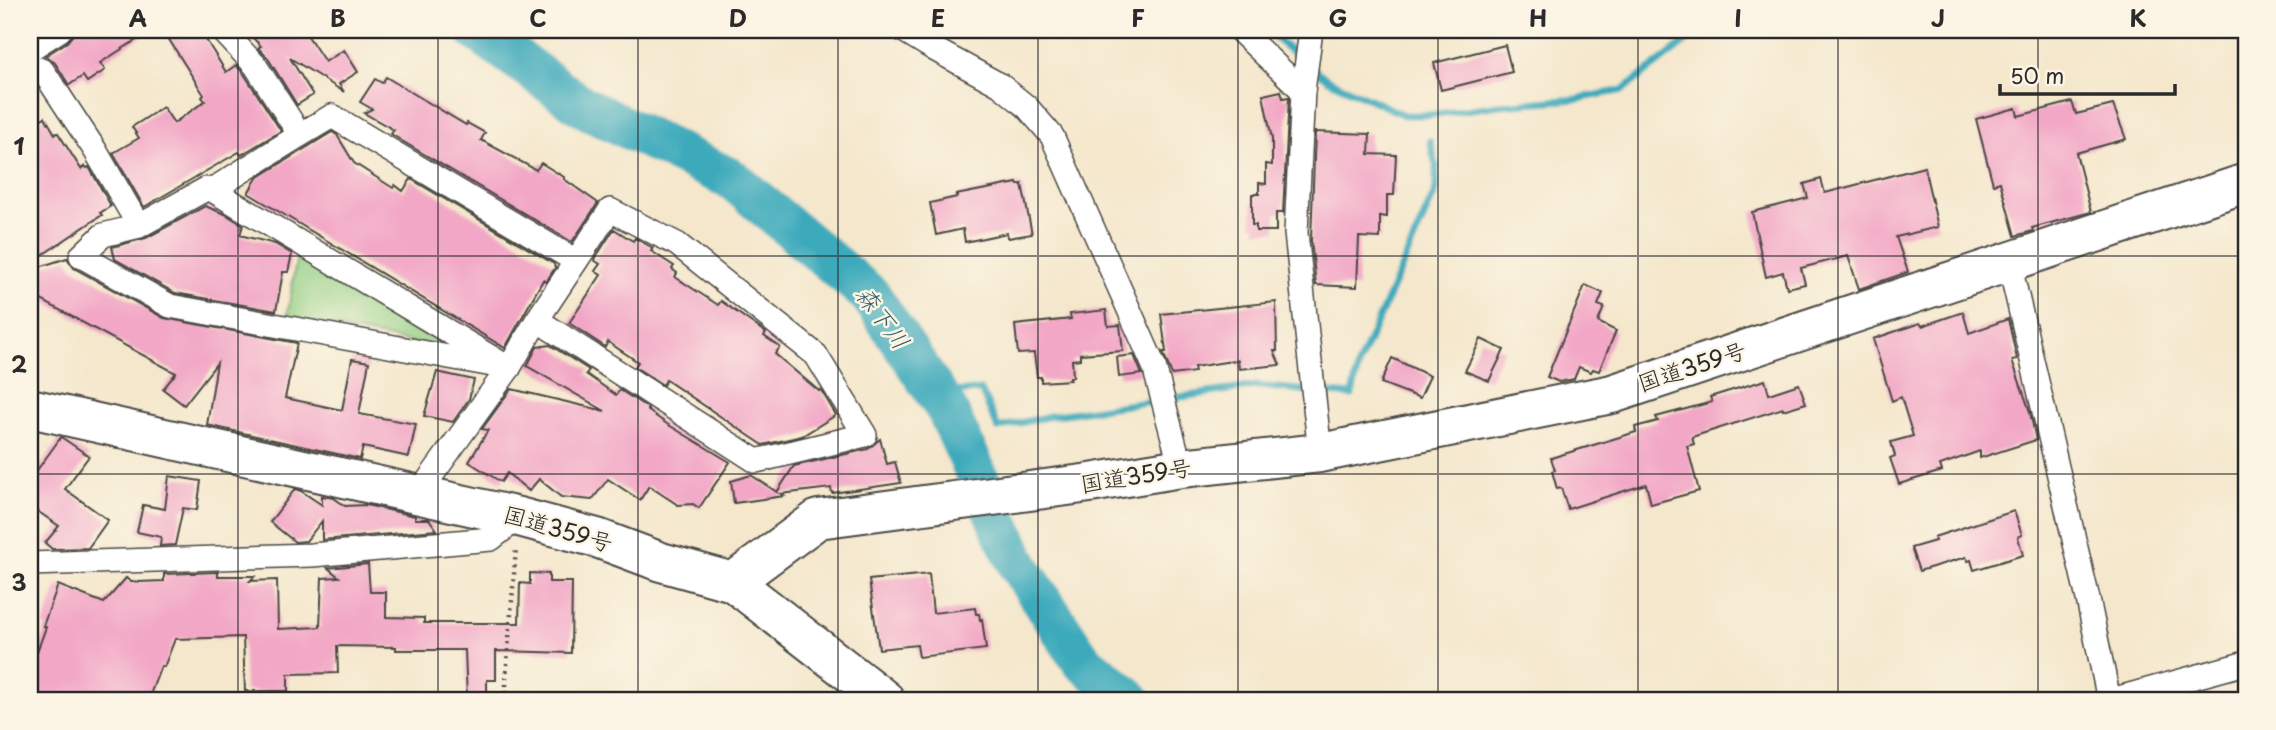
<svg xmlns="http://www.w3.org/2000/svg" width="2276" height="730" font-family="'Playpen Sans','Klee One',sans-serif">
  <rect width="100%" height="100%" fill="#fcf5e5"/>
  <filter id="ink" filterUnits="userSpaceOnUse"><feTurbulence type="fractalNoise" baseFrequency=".0143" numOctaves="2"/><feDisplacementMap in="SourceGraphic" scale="14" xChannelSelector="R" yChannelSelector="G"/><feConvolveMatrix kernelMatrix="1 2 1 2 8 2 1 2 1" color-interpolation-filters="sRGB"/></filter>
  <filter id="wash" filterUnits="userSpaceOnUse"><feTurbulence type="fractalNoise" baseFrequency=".00686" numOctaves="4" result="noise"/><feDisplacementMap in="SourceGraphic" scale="28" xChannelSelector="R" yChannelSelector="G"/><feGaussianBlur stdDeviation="1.57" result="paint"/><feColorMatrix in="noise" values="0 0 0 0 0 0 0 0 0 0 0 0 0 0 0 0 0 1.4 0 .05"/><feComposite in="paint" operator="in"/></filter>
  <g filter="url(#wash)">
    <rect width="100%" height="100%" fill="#f4e7cc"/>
    <polygon fill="#92ce83" stroke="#5e7c57" stroke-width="2" points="297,255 450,350 287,318"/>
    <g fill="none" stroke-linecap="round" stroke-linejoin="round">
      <g stroke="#3daabc" stroke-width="7">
        <polyline points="1265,30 1328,80 1404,115 1430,115 1499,105 1577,99 1623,90 1701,30"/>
        <polyline points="935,393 981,390 998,428 1050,416 1257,386 1352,395 1359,363 1436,190 1436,166 1430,141"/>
      </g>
      <polyline stroke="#3daabc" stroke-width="42" points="476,30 582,106 733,180 870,295 947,410 1019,566 1082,661 1131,700"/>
    </g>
    <g id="blocks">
      <g fill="#f2a7c6">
        <polygon points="77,30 152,30 100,63 105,70 87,82 83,76 69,85 55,63 45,56 67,42"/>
        <polygon points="163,30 200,30 226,72 236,65 244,74 281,131 241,155 239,152 144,207 113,153 139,138 132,127 163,107 174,123 205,101 202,97 204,95"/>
        <polygon points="245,30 304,30 325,62 344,50 358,72 339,84 344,92 290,58 313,95 297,105 267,57 258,48 261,46"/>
        <polygon points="1505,45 1512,72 1441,90 1434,63"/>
        <polygon points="386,77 466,125 467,123 485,133 481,140 536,170 541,163 564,177 564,179 598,203 572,242 402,141 391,134 394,130 364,113 372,109 360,102 375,79 382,83"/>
        <polygon points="1281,91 1283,98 1289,97 1283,213 1276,213 1276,231 1256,231 1256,225 1252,225 1252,194 1259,194 1259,183 1266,184 1266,164 1272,165 1272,139 1263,95"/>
        <polygon points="2072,102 2076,114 2113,105 2126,139 2076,153 2091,212 2032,228 2033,231 2015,236 2000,182 1993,184 1976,119 2016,108 2018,116"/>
        <polygon points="45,117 55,134 58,133 81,169 85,166 87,168 89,167 111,206 100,213 102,215 30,263 30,126"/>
        <polygon points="332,132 337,135 354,163 393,188 395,185 403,191 411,179 554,264 555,268 546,282 543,280 505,348 248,193 257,178"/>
        <polygon points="1315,132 1370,134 1369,154 1396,155 1394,195 1387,195 1387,217 1380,216 1380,238 1359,237 1357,287 1316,285 1311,240"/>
        <polygon points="1924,167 1938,227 1896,237 1908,272 1859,289 1848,256 1801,268 1805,284 1787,288 1783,272 1766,277 1752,212 1808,198 1804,184 1821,179 1825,193"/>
        <polygon points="1017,183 1018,185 1022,184 1032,234 1008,238 1007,233 965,242 963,229 936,235 930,203 957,197 956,195"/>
        <polygon points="205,206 225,214 243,225 240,235 275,244 292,254 288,272 283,272 276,311 175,293 115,259 112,247 146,238"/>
        <polygon points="614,229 633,241 635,238 653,248 651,251 674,266 672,269 677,273 675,277 718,305 721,301 766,333 764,336 780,347 775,354 819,391 821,390 836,415 802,436 763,445 666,380 663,385 635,367 638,362 608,342 605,347 569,323 601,275 595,271 600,264 594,260"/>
        <polygon points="67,258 74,268 164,318 297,343 285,398 342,410 352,359 369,362 359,414 416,424 409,457 363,447 360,459 207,425 217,363 184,405 163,389 176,373 30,294 30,270"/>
        <polygon points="1585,285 1603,293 1598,305 1604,307 1598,322 1616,331 1599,371 1593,369 1591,372 1579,367 1574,379 1559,382 1547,377"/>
        <polygon points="1276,302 1277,351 1274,351 1280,365 1239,369 1238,360 1194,367 1195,372 1172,375 1163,352 1166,352 1161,314"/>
        <polygon points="1106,310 1108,326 1120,325 1123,351 1080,354 1080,359 1072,360 1073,377 1070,377 1070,380 1041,382 1041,377 1037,377 1034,353 1018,354 1015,325 1071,319 1070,314"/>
        <polygon points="1963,312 1969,333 2008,319 2017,359 2012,360 2030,412 2036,440 1980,458 1980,451 1940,465 1942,471 1899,484 1890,458 1895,456 1891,442 1913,436 1901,397 1892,401 1873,339 1920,323 1922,326"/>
        <polygon points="1481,339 1504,350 1489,381 1465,371"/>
        <polygon points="550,345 589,370 586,374 616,395 620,390 648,408 647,410 667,424 730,462 699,508 693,504 678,505 649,486 640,500 608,479 592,500 561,497 539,479 529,491 507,473 501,482 469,462 488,430 482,429 511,389 605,411 527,366 537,347"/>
        <polygon points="1134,355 1142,374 1119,377 1117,357"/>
        <polygon points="1392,358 1430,376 1420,398 1381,383"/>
        <polygon points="437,372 474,380 469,399 453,422 424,416"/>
        <polygon points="1765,380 1769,394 1799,384 1806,403 1783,410 1783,408 1692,437 1694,444 1687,446 1699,491 1651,504 1646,484 1568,509 1561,488 1557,489 1552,471 1555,470 1551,458 1636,432 1635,427 1658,421 1656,417 1712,402 1710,397"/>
        <polygon points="61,437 89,456 65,489 108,520 88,548 52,549 45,543 59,526 30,506 30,480"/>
        <polygon points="880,439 887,464 895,462 901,483 832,493 831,488 781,494 784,496 734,503 731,481 751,475 777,492 794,466 868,449"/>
        <polygon points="169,476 201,481 197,510 183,508 175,545 160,546 161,537 137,532 143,505 165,509"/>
        <polygon points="295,489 301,491 322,505 322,496 334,498 345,506 366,505 415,516 415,519 429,519 437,530 322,540 322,521 306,541 295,542 270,522"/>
        <polygon points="2014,511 2022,535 2018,537 2023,555 1974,570 1971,560 1968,561 1966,557 1919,571 1911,548 1935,541 1934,537"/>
        <polygon points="368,564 370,592 386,592 386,617 424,618 424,623 519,623 520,583 530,584 530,573 549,574 549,582 572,582 571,653 496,651 496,680 487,680 487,700 467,700 465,650 396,650 396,647 337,646 338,673 288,674 288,691 245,691 243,637 175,639 164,667 161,666 148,700 30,700 30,671 46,627 43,626 58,585 104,603 126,578 131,582 138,582 164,581 164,574 218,572 218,576 255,576 250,581 277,580 278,629 320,627 322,578 339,577 328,568"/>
        <polygon points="929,574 933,613 975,608 976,614 979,614 980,620 982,619 986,649 919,657 917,645 879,649 869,580"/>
      </g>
    </g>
  </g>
  <g filter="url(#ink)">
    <use href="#blocks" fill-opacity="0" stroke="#494743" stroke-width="2"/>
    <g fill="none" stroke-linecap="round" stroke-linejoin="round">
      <defs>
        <g id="minor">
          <polyline points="903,30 934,49 1000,85 1027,107 1052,136 1154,366 1181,468"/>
          <polyline points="1239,30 1303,91"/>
          <polyline points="1311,30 1303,91 1296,233 1320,453"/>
          <polyline points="30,49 60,30"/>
          <polyline points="33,67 43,71 95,150 139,226"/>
          <polyline points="300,135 332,116 576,261"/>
          <polygon points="206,189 212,190 509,368 170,306 81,256 103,235 139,226"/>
          <polyline points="212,190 300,135 255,65 222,30"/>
          <polyline points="2009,262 2088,599 2109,700"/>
          <polyline points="419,493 509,368 537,320 610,210 677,244 816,355 865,435 756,461 537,320"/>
          <polyline points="30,564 312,555 491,539 519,517"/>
          <polyline points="2111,700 2246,663"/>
        </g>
        <g id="trunk">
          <polyline points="30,408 519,517 597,538 661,562 733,582 885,700"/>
          <polyline points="733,582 818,519 1090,483 1181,468 1320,453 1612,394 2246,183"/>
        </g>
      </defs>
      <use href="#minor" stroke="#494743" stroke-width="26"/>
      <use href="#trunk" stroke="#494743" stroke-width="42"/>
      <polyline stroke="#494743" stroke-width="4.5" stroke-dasharray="2 5" stroke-linecap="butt" points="506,700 506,677 516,549"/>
      <use href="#minor" stroke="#fff" stroke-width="23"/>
      <use href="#trunk" stroke="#fff" stroke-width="38"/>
    </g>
  </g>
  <path fill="none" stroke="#2b2b2b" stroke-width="2" stroke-opacity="0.55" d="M238,30V700M438,30V700M638,30V700M838,30V700M1038,30V700M1238,30V700M1438,30V700M1638,30V700M1838,30V700M2038,30V700M30,256H2246M30,474H2246"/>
  <g text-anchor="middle" stroke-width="5" stroke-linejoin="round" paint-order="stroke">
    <g font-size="23" fill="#2b2b2b" stroke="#fcf5e5">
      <text transform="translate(1692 367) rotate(-18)" y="8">国道359号</text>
      <text transform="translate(1136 476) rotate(-9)" y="8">国道359号</text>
      <text transform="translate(558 529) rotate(16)" y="8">国道359号</text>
    </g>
    <g font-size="24" font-style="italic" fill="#325e65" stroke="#fcf5e5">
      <text transform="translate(882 318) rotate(53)" y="8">森下川</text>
    </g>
  </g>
  <rect width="2276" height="730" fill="none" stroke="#fcf5e5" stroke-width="77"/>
  <path d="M2000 84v10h175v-10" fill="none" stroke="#2b2b2b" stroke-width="3.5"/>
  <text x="2010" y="84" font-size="21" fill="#2b2b2b" stroke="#fcf5e5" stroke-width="5" paint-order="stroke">50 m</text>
  <rect x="38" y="38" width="2200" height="654" fill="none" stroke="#2b2b2b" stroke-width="2.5"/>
  <g font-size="23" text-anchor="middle" font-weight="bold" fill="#2b2b2b">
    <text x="138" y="27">A</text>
    <text x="338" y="27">B</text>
    <text x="538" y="27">C</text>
    <text x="738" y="27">D</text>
    <text x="938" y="27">E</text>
    <text x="1138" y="27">F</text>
    <text x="1338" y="27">G</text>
    <text x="1538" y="27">H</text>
    <text x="1738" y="27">I</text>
    <text x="1938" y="27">J</text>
    <text x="2138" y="27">K</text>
    <text x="19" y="155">1</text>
    <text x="19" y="373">2</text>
    <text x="19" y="591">3</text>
  </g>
</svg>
